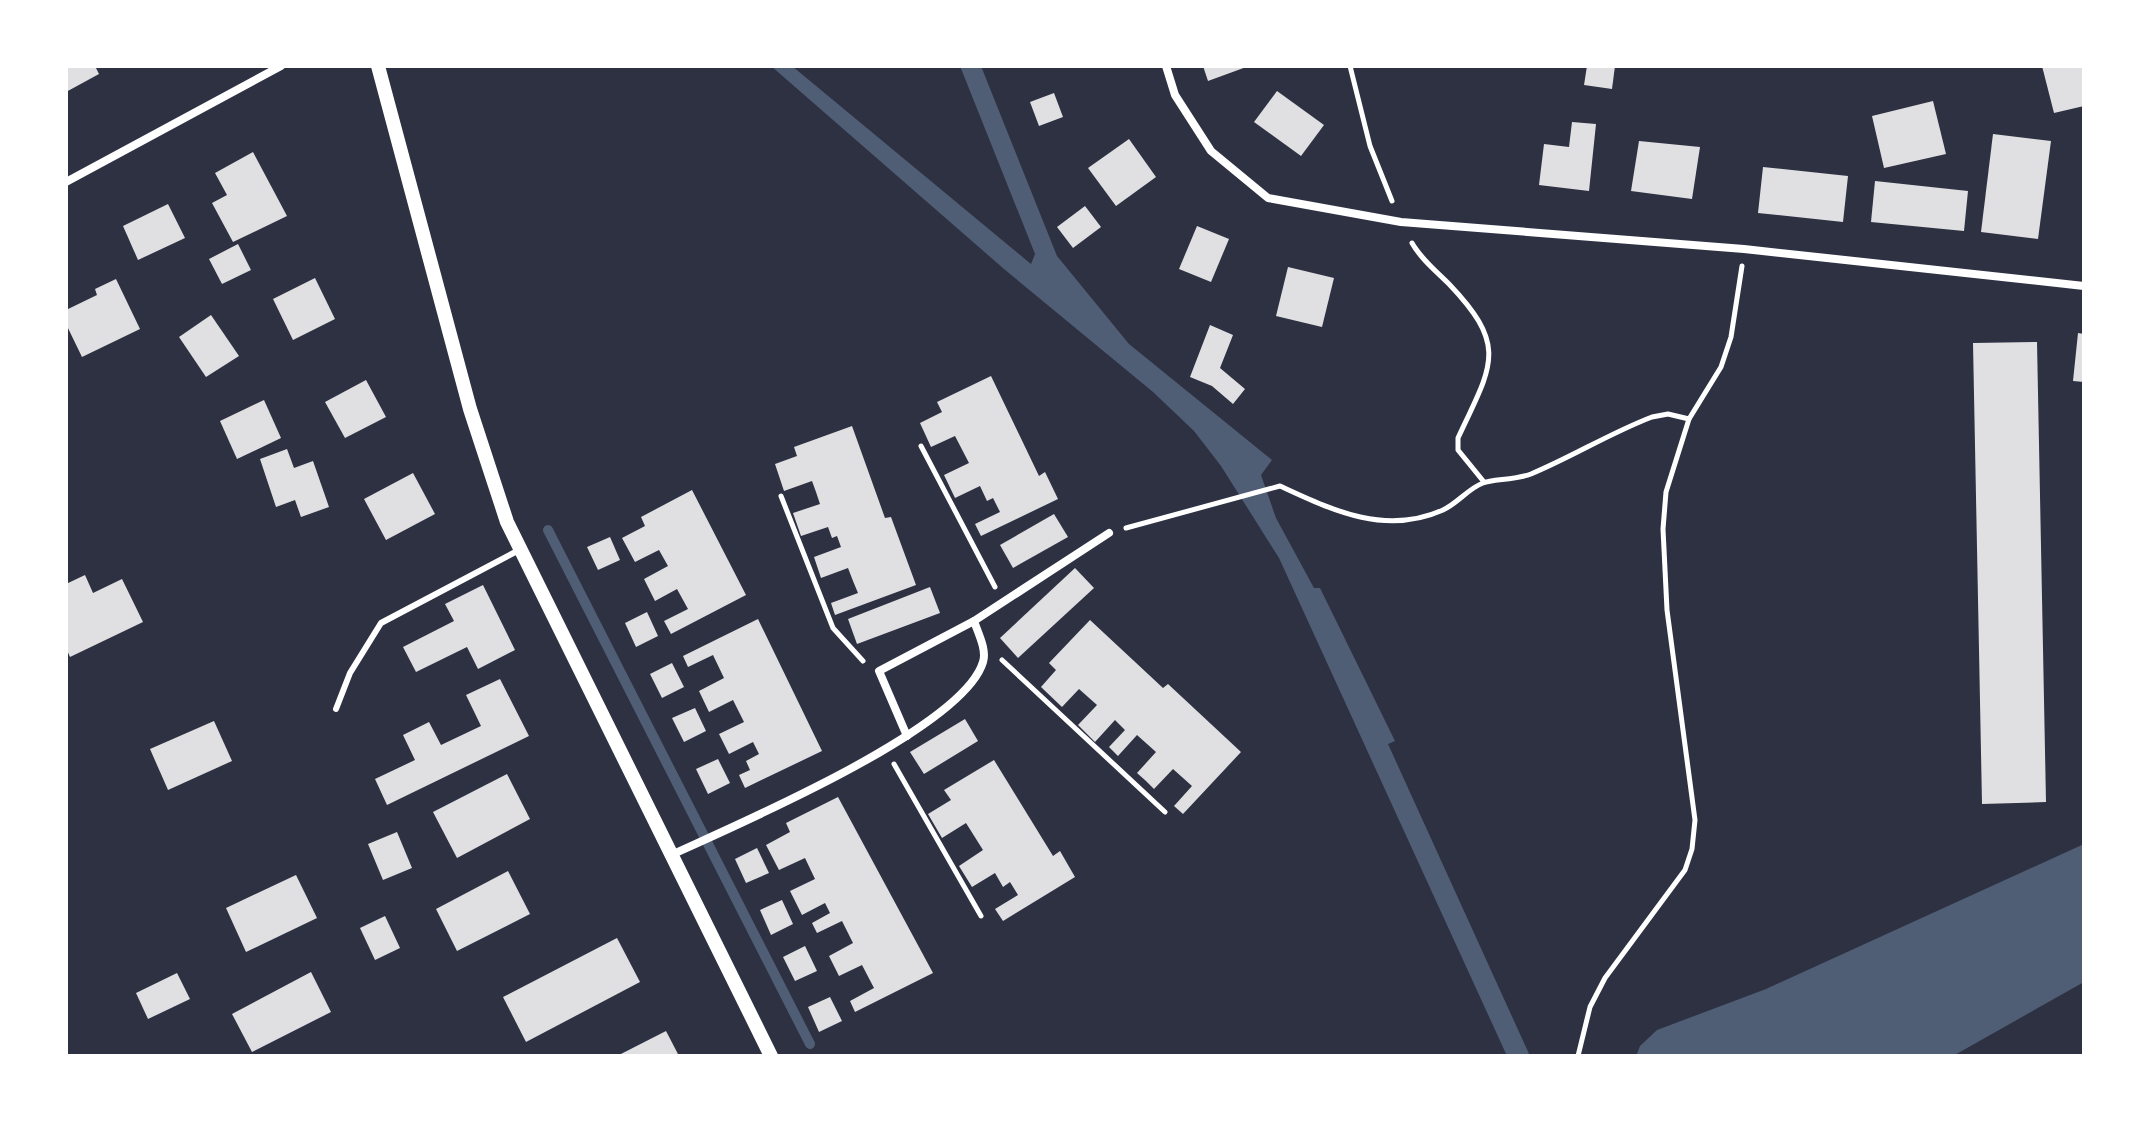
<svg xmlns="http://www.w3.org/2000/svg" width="2150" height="1122" font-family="Karla,sans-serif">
  <rect width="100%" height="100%" fill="#2d3142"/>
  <g fill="#4f5d75">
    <polygon points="771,66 792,66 1031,264 1035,254 960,66 981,66 1057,256 1129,344 1272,460 1261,475 1276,518 1314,588 1320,588 1395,741 1388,744 1530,1056 1507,1056 1279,558 1221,466 1194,431 1153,392 1004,269"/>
    <polygon points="2084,844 2084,982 1953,1056 1636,1056 1640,1046 1657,1030 1766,989"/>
  </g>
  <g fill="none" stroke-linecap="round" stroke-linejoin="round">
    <polyline stroke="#4f5d75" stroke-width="10" points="548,530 810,1044"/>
  </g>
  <g fill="#e0e0e3">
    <polygon points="66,66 95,66 99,74 66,92"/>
    <polygon points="1203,66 1249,66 1208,81"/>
    <polygon points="1587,66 1615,66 1612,89 1584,85"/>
    <polygon points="2042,66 2084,66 2084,106 2054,113"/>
    <polygon points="1277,91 1324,125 1301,156 1254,122"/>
    <polygon points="1054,93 1063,117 1039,126 1030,102"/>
    <polygon points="1933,101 1946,154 1884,168 1872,116"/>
    <polygon points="1572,122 1596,124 1589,191 1539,185 1544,144 1569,147"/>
    <polygon points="1993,134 2051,141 2038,239 1981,232"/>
    <polygon points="1129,139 1156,177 1116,206 1088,168"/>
    <polygon points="1639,141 1700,147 1692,199 1631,191"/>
    <polygon points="253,152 287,216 233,242 212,203 227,195 215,173"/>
    <polygon points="1763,167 1848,176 1843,222 1758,213"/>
    <polygon points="1875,181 1968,191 1964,231 1871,222"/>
    <polygon points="168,204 185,238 138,260 123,226"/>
    <polygon points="1085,206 1101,227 1073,248 1057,227"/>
    <polygon points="1197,226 1229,239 1211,282 1179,269"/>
    <polygon points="238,244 251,270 222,284 209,259"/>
    <polygon points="1288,267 1334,278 1322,327 1276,316"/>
    <polygon points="315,278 335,319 293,340 273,299"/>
    <polygon points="116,279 140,329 82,357 66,324 66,310 97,295 95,289"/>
    <polygon points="211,315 239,356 206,377 179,337"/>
    <polygon points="1210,325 1233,335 1220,368 1245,389 1233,404 1212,386 1190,377"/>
    <polygon points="2078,333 2084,334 2084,382 2073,381"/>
    <polygon points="2037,342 2046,802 1982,804 1973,343"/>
    <polygon points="991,376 1039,476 1045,472 1058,499 981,536 975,524 1000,512 993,498 987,501 980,486 955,498 944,475 969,463 955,436 931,447 920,423 942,412 937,402"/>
    <polygon points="366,380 386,417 345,438 325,402"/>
    <polygon points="264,400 281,438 237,459 220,421"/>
    <polygon points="852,426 885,518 891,517 916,585 835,615 831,603 858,593 853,581 848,568 821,578 814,557 841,547 837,536 832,538 828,527 801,536 793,513 820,504 816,492 812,481 784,491 775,464 797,456 794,447"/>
    <polygon points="287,449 294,468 313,461 329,507 301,517 295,500 276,507 260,459"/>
    <polygon points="413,473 435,514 386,540 364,499"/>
    <polygon points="692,490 746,595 671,634 664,621 688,609 677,589 655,601 644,579 668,566 659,550 635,562 622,538 645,526 641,517"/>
    <polygon points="1054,514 1068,537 1013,568 1000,545"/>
    <polygon points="610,537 620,560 598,570 587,547"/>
    <polygon points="1075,568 1094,588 1018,658 1000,638"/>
    <polygon points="85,575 93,593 122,579 143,622 70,657 66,648 66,584"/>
    <polygon points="483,585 515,650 478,669 467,647 416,672 403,647 454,621 445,604"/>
    <polygon points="930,587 940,613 857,644 848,619"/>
    <polygon points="647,612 658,636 636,647 625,623"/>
    <polygon points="758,619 822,751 745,788 739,775 750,770 746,761 759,754 753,742 729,754 719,734 744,722 733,700 709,712 699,691 724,678 713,655 688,667 683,656"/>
    <polygon points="1090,620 1163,688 1168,684 1241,752 1183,814 1174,806 1192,786 1173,769 1154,789 1146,781 1137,773 1156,752 1137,735 1118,756 1109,747 1125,730 1115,720 1095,742 1078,725 1097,705 1079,689 1062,707 1041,687 1056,670 1049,663"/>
    <polygon points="672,663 684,687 662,698 650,674"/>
    <polygon points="500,679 529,736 387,805 375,779 415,760 403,735 429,722 441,745 481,726 466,695"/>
    <polygon points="695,708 706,731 684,742 672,718"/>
    <polygon points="965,719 978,741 924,774 910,752"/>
    <polygon points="214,721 232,761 168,790 150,749"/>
    <polygon points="718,759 730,783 708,794 696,769"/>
    <polygon points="994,760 1053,856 1060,851 1075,877 1003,921 995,909 1018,895 1010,882 1003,887 995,873 972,887 959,866 983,850 966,823 942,838 928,814 951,800 944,790"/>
    <polygon points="507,774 530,819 457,858 433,812"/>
    <polygon points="838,797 933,973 855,1012 850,1001 874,988 862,965 839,976 829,956 853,943 842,921 817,933 812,923 830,913 825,903 802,915 790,891 815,879 805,858 779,870 766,845 790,832 786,823"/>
    <polygon points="397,832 412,868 383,880 368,844"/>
    <polygon points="757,848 769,873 746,883 735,859"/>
    <polygon points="508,871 530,914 457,951 436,909"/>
    <polygon points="296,875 317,918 246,952 226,908"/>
    <polygon points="782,900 793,924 771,935 760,910"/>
    <polygon points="385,916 400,948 375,960 360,928"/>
    <polygon points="617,938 640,982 526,1042 503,997"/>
    <polygon points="805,946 817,971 795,981 783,957"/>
    <polygon points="311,972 331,1012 252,1052 232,1014"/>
    <polygon points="177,973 190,999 148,1019 136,993"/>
    <polygon points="830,997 842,1021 819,1032 808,1007"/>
    <polygon points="666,1031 679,1056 617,1056"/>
  </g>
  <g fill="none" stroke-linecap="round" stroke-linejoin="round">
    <g stroke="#fff" stroke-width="5">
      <polyline points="1350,66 1370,146 1392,201"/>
      <path d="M1412,243C1421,259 1436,271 1449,284C1509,347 1492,365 1458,438V450L1484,482"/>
      <polyline points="921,446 995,587"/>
      <polyline points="781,496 833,628 863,661"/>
      <path d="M1126,528L1280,486C1332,510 1385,536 1443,510C1458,503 1469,488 1483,483C1492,479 1515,480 1531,474C1572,457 1610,433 1652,417L1668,414L1689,419"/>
      <polyline points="1002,660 1165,812"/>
      <polyline points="894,764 981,916"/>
      <polyline points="1578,1056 1590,1007 1605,978 1685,870 1692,849 1695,820 1667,610 1663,529 1666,492 1689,419 1721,367 1731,337 1742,266"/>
    </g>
    <polyline stroke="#fff" stroke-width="6" points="336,709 350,673 381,623 521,549"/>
    <g stroke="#fff" stroke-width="8">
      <polyline points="1166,66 1175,95 1211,151 1268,198 1401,222 1744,249 2084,286"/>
      <polyline points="66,182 281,66"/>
      <polyline points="907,736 879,671 974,621 1109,533"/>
      <path d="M671,855C736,825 963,729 983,662C987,650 978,633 974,621"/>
    </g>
    <polyline stroke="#fff" stroke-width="14" points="378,66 470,409 507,522 771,1056"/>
  </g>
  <rect width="2150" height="1122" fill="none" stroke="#ffffff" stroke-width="136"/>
</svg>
